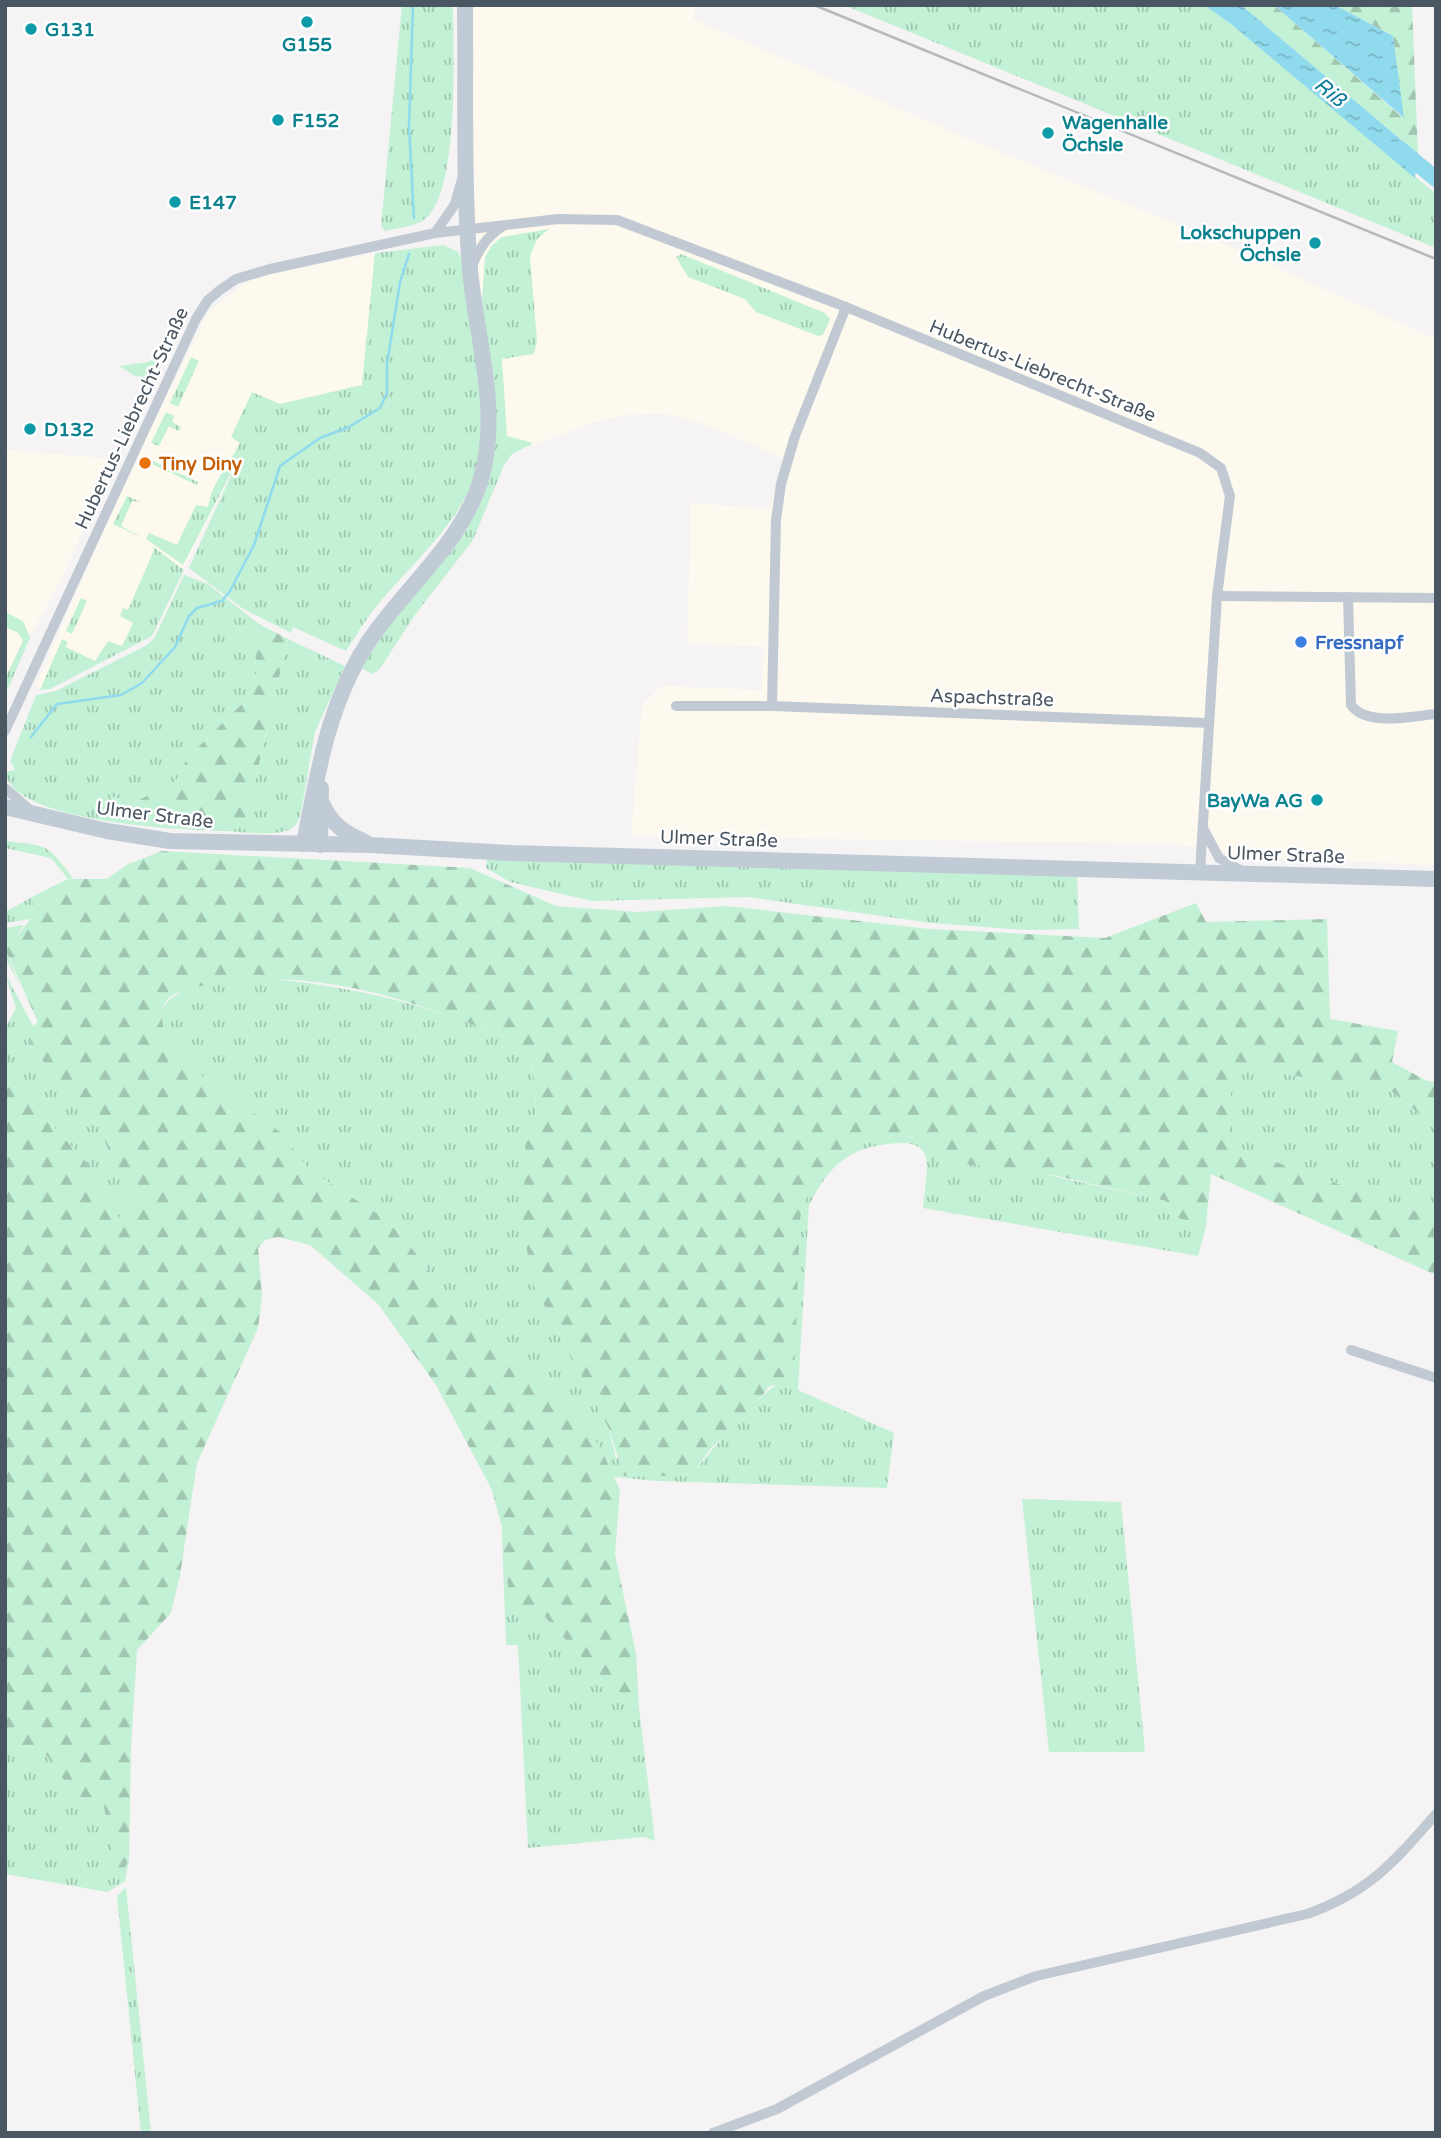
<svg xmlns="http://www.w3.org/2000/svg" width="1441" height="2138" font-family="'Varela Round',sans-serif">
  <defs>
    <pattern id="grass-tufts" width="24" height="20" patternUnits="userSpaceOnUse" patternTransform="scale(1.75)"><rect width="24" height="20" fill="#c3f1d5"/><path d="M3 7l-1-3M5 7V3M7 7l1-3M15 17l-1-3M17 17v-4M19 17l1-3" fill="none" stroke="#a0c6b0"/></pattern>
    <pattern id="forest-firs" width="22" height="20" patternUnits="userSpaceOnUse" patternTransform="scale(1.75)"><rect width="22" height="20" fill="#c3f1d5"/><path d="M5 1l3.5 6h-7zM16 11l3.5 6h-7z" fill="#a0c6b0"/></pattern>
    <pattern id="water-ripples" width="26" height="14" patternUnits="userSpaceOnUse" patternTransform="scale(1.75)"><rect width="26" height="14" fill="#90daee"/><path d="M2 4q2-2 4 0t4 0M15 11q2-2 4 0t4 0" fill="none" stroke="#78b4c4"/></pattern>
  </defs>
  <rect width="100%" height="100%" fill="#f5f3f3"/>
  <g fill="#fdf9ef">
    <polygon points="472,5 697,5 693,19 978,143 1215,240 1436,339 1436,865 1257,858 1172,844 631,836 642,705 662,686 762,690 764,647 687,643 691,503 770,509 783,458 704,424 664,414 626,415 596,422 496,458 474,225"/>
    <polygon points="375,253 362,385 268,407 256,423 184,569 179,573 152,636 48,689 35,687 134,462 209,311 246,282 275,273"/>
    <polygon points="5,450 103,458 113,463 61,580 34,629 23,641 5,679"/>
  </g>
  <g fill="url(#grass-tufts)">
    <path d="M402,5H453C453,49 461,199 422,221C412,227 396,228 385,231L381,226Z"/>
    <polygon points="844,5 1204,5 1231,24 1436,194 1436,248"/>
    <polygon points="549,229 537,239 530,256 537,340 534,354 502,359 507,436 533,443 511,455 504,465 473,540 415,615 379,670 372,674 358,666 465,527 492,404 482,300 485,257 492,245 502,237"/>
    <path d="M444,245L458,252L462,261C468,324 491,402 478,464C465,521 411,563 376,607C365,620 356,636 346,651L293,627L291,633L242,608L189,568L240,456L183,565L146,539L149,533L177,545L196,505L208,507C212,483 229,464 240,443L231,437L252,392L280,404L362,385L375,253Z"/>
    <polygon points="681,254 825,313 830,319 823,335 818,336 756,312 745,299 688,277 676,257"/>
    <polygon points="166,355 155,378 135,376 119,366 148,362"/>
    <polygon points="191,357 199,361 178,407 170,403"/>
    <polygon points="166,412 174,416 172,422 181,427 179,431 169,426 159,446 151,443"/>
    <polygon points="145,457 198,482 197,485 152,464 148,470 140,466"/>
    <polygon points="127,496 140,502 132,501 121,526 143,538 113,524"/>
    <polygon points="152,546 184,570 152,636 50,689 40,690 62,639 68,642 66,647 95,661 108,641 122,646 133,623 120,616 123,608 128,610 154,550"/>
    <path d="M184,575L208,584L259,624L255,635L256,674L251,695L188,757L176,781L135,802L113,797L106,800C151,817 197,820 246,819L288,639L345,666L315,732L301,812C298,822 296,829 285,831C267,836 244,832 226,831C183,830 13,823 5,772L15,770L10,761L36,695L56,691L147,645L155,637Z"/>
    <polygon points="81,598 87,601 72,634 66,631"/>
    <polygon points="5,612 23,621 30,638 5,695 5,679 23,641 18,633 5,627"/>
    <path d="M5,841C49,846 46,843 73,878L68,879L51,858L5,848Z"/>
    <polygon points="487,859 1077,874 1079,929 1025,930 931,923 748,897 592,901 510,882 486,868"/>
    <polygon points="34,896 30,919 5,923 5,912"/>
    <polygon points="24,925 6,951 19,984 5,957 5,928"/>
    <polygon points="5,973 33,1026 28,1029 32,1048 99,1127 132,1207 122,1225 90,1166 35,1107 13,1074 5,1070 5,1029 16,1008"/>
    <path d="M276,979C345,987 408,999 473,1025C491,1032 512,1038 524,1053C537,1068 535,1097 536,1115L526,1122L532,1282L608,1427L616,1458L691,1476C704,1458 765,1387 782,1382L800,1219C815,1156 852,1134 916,1137L925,1148L1166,1201L1171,1216L1206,1226L1198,1256L923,1208C924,1193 930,1167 925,1154C921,1145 910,1143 901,1143C852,1145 831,1162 809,1205L798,1390L894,1433L887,1488L657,1481L614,1477L582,1418L458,1317L424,1263L387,1220L308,1169L283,1134L200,1075L164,1033L161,1010C183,976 239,980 276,979Z"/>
    <polygon points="1233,1066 1391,1091 1427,1120 1436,1112 1436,1218 1227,1145"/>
    <polygon points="1022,1499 1121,1502 1145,1752 1049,1752"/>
    <polygon points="503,1565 522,1632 534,1620 545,1617 603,1681 639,1708 655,1841 644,1837 528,1848 518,1645 506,1645"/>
    <polygon points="5,1743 42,1749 75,1796 103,1801 119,1877 129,1860 125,1881 108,1892 5,1874"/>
    <polygon points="126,1887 151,2133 141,2133 117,1896"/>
  </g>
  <g fill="url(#forest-firs)">
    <polygon points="1241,5 1274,5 1403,118 1393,36 1335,5 1412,5 1418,154"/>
    <polygon points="259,624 288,639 246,819 200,820 107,807 106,800 113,797 135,802 176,781 188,757 251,695 256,674 255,635"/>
    <path d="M162,851L470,868L556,906L638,912L727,906L930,929L1105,938L1196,903L1206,922L1327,919L1330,1019L1398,1031L1392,1062L1427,1081L1436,1082V1112L1427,1120L1391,1091L1233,1066L1227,1145L1436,1218V1275L1211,1174L1206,1226L1171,1216L1166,1201L1057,1176L929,1159L915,1137C852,1134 815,1156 800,1219L794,1381L770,1386L738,1424L710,1449L691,1476H624L608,1427L532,1282L523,1225L526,1122L536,1115C535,1097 537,1067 524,1053C510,1037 487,1030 468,1023C389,992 296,968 211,984C198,987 181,989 170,997C166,1000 163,1006 161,1010L164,1033L200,1075L283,1134L308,1169L387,1220L424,1263L458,1317L582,1418L602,1451L620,1490L615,1554L636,1654L639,1708L603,1681L545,1617L534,1620L532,1628L522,1632L503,1565L502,1527L492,1490L436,1385L378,1304L310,1245L278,1237L265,1240L258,1248L262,1296L258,1328L197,1463L180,1575L171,1613L137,1650L131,1747L129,1860L119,1878L116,1874L103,1801L75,1796L42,1749L5,1743V1070L13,1074L35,1107L90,1166L122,1224L132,1207L99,1127L32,1048L28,1029L38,1022L6,951L8,935L19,934L30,919L34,896L68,879H107L128,864Z"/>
  </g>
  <g fill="url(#water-ripples)">
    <polygon points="1204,5 1241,5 1418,154 1415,178 1231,24"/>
    <polygon points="1274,5 1335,5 1393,36 1404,118"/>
  </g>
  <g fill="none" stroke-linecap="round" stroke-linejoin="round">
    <g stroke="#90daee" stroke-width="2.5">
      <polyline points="413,5 409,126 414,218"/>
      <polyline points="31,737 57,704 121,695 142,683 175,647 189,616 197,608 222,601 230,591 254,545 280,466 320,438 349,427 380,408 387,393 387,364 400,282 409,254"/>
    </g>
    <polyline stroke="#90daee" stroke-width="16" points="1400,149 1436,179"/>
    <g stroke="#c1cad2" stroke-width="10">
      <polyline points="435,233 455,204 462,179"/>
      <path d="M471,268C479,249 486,237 503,226"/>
      <polyline points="846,307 795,436 781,484 776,520 772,706 1209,723"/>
      <polyline points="1217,596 1436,598"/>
      <path d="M1348,597L1351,705C1367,727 1412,716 1436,714"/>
      <polyline points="676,706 772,706"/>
      <polyline points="5,731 196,319 208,300 220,290 236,279 270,269 435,233 558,219 617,220 846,307 1200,453 1221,468 1230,496 1217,596 1200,872"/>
      <polyline points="5,788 30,810"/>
      <polyline points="1203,828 1219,858 1242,871"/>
      <polyline points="1351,1350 1436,1378"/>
      <path d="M713,2133L777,2109L984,1996L1036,1976L1307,1914C1369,1892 1394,1862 1436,1814"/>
    </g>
    <g stroke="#c1cbd6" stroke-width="16">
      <path d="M323,805C332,825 345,833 365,842"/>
      <polyline points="5,807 107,831 170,841 370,845 511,853 1436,879"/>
      <path d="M304,844C317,775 328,705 367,644C404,587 464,543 482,475C500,409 476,336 470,270C463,182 466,93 465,5"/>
      <polyline points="320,845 321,788"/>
    </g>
    <polyline stroke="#b5b8bd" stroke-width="2.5" points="814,5 1436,259"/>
  </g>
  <g fill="#0f9aa8" stroke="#fff" stroke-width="2.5">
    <circle cx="307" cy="22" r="7"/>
    <circle cx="31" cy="29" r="7"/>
    <circle cx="278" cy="120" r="7"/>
    <circle cx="1048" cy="133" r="7"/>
    <circle cx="175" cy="202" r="7"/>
    <circle cx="1315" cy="243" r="7"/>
    <circle cx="30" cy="429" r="7"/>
    <circle cx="1317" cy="800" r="7"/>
  </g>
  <circle fill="#e8710a" stroke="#fff" stroke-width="2.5" cx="145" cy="463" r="7"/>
  <circle fill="#3f7fe0" stroke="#fff" stroke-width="2.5" cx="1301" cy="642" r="7"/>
  <g text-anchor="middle" stroke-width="5" stroke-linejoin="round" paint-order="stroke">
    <g font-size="19" font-weight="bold" fill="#0d838f" stroke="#fff" text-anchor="start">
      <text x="45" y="36">G131</text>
      <text x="307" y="51" text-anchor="middle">G155</text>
      <text x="292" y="127">F152</text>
      <text x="1062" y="129">Wagenhalle<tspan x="1062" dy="22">Öchsle</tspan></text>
      <text x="189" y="209">E147</text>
      <text x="1301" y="239" text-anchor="end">Lokschuppen<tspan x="1301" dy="22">Öchsle</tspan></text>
      <text x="44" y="436">D132</text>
      <text x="1303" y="807" text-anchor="end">BayWa AG</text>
    </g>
    <g font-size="19" fill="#4a5661" stroke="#fff">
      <text transform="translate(1043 370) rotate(22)" y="7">Hubertus-Liebrecht-Straße</text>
      <text transform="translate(131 418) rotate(-65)" y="7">Hubertus-Liebrecht-Straße</text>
      <text transform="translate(992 697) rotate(2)" y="7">Aspachstraße</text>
      <text transform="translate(155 814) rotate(7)" y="7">Ulmer Straße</text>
      <text transform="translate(719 838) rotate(2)" y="7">Ulmer Straße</text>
      <text transform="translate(1286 854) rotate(2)" y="7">Ulmer Straße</text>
    </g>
    <g font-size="19" font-weight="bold" fill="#c56008" stroke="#fff" text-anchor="start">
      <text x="159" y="470">Tiny Diny</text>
    </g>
    <g font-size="19" font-weight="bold" fill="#366cbe" stroke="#fff" text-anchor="start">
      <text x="1315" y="649">Fressnapf</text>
    </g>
    <g font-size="21" font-style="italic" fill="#0c7c9b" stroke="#fff">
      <text transform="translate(1330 92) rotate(39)" y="7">Riß</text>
    </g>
  </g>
  <rect width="1441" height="2138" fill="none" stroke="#4a5661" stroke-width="14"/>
</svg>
